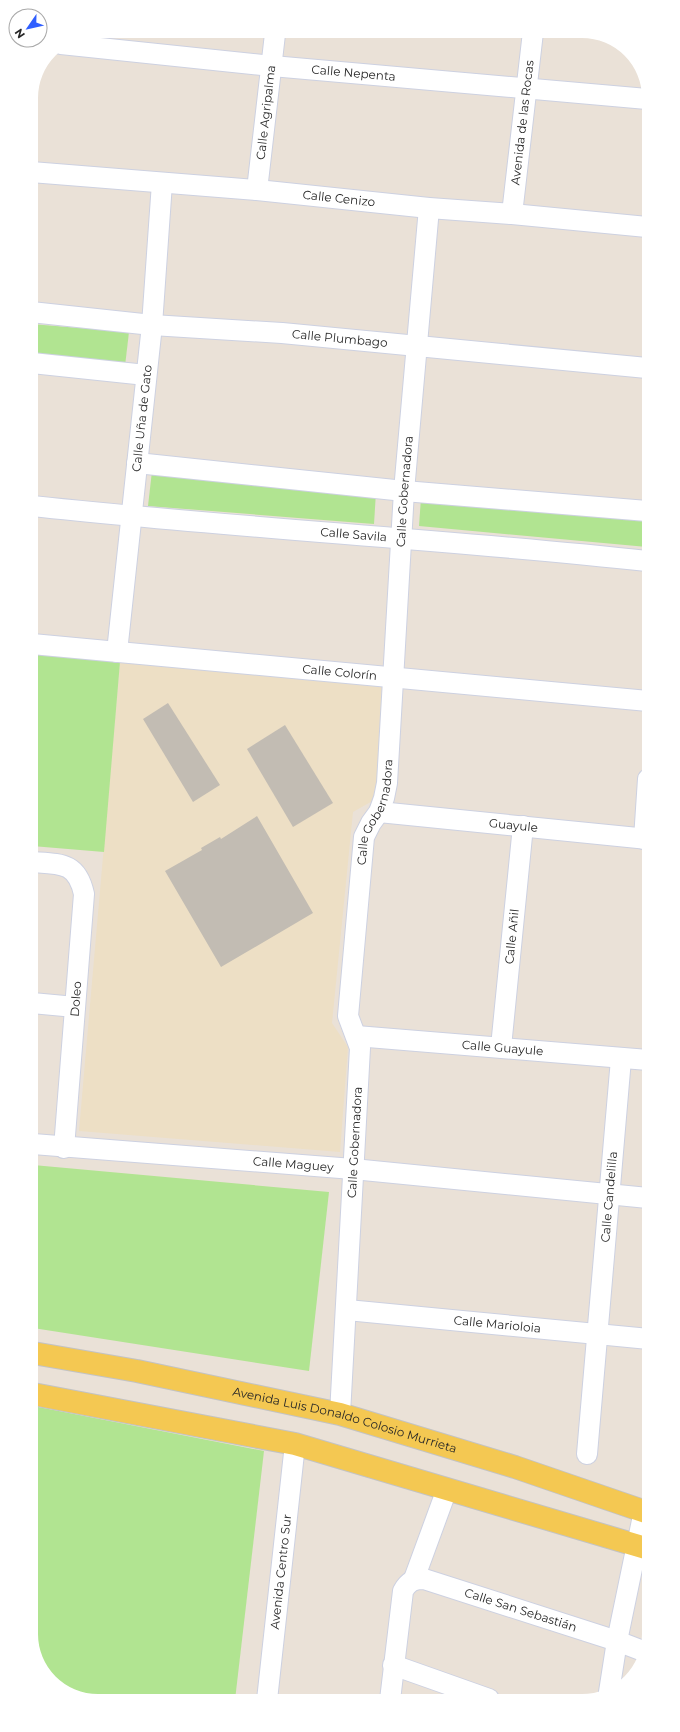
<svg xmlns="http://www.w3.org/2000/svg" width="680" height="1732" font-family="Montserrat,sans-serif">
  <rect width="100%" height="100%" fill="#eae1d7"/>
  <polygon fill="#eddfc5" points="120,662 382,684 376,799 353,812 332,1023 348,1047 340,1152 79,1131"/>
  <g fill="#b1e491">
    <polygon points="31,324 129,332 125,366 32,356"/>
    <polygon points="152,471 376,492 374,524 148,506"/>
    <polygon points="421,498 647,516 647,547 419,526"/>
    <polygon points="32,654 120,662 104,852 32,846"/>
    <polygon points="33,1165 329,1192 309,1371 33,1328"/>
    <polygon points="33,1406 264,1451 235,1700 94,1701 57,1687 33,1651"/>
  </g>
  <g fill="#c2bcb3">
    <polygon points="168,703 220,785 193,802 143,719"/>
    <polygon points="285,725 333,803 293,827 247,749"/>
    <polygon points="257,816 313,913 221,967 165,871 202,850 201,848 220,837 221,839"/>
  </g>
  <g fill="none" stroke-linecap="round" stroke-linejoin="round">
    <defs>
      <g id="minor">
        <path id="s1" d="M61,44L272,66L647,99"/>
        <path id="s2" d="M31,172L257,190L429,208L512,214L647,227"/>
        <path id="s3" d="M257,190L275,34"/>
        <path id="s4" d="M512,214L533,32"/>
        <path id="s5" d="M31,312L152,325L282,333L647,368"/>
        <polyline points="32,363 146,375"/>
        <polyline points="137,463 404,491 647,511"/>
        <path id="s6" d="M32,506C237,528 442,539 647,561"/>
        <path id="s7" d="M32,644L648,701"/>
        <path id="s8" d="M117,652L152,325L162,183"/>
        <path id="s9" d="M379,812L648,839"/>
        <polyline points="644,839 648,779"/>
        <path d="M32,862C61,864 77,862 84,894L64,1148"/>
        <polyline points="32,1003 75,1007"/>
        <path id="s10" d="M356,1036L648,1060"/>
        <path id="s11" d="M501,1047L523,826"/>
        <path id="s12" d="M33,1144L353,1169L648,1198"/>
        <path id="s13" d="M347,1310L649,1339"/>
        <path id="s14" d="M340,1414L360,1048L348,1016L364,837L371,823L379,812L384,798L387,783L404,491L429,208"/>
        <path id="s15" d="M587,1454L621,1059"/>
        <polyline points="414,1579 447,1489"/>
        <polyline points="393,1665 489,1699"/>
        <polyline points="609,1692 617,1641 644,1511"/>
        <path id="s16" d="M267,1700L295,1444"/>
        <path id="s17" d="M390,1700L403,1591C408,1582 413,1579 424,1579L617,1641L643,1651"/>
      </g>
      <g id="major">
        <path id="s18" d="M33,1353L137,1371L340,1414L515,1467L649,1513"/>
        <polyline points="33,1394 295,1444 649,1549"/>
      </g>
    </defs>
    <use href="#minor" stroke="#cdd1e1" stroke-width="22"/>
    <use href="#major" stroke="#c3c3c3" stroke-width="24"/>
    <use href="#minor" stroke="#fff" stroke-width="20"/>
    <use href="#major" stroke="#f4c852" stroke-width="22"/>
  </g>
  <g text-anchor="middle" stroke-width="3.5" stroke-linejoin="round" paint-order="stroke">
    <g font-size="12" fill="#272727" stroke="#fff">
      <text dy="4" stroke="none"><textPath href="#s1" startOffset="294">Calle Nepenta</textPath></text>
      <text dy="4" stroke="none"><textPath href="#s3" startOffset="78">Calle Agripalma</textPath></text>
      <text dy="4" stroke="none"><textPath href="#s4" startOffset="92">Avenida de las Rocas</textPath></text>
      <text dy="4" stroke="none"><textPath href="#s2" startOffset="309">Calle Cenizo</textPath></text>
      <text dy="4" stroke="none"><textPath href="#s5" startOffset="310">Calle Plumbago</textPath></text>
      <text dy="4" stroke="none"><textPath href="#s8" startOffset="235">Calle Uña de Gato</textPath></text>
      <text dy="4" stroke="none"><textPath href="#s14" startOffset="932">Calle Gobernadora</textPath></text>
      <text dy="4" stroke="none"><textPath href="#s6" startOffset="323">Calle Savila</textPath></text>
      <text dy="4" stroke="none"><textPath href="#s7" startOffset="309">Calle Colorín</textPath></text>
      <text dy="4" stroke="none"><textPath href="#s14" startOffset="608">Calle Gobernadora</textPath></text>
      <text dy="4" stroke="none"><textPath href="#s9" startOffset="135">Guayule</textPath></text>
      <text dy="4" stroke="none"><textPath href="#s11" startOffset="111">Calle Añil</textPath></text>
      <text transform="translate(76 999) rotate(-86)" y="4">Doleo</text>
      <text dy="4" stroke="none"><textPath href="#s10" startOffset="147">Calle Guayule</textPath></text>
      <text dy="4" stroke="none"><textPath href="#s14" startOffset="272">Calle Gobernadora</textPath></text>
      <text dy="4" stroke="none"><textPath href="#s12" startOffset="261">Calle Maguey</textPath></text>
      <text dy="4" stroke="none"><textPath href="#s15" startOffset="258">Calle Candelilla</textPath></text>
      <text dy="4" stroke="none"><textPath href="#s13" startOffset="151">Calle Marioloia</textPath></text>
      <text dy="4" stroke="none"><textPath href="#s18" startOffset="319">Avenida Luis Donaldo Colosio Murrieta</textPath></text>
      <text dy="4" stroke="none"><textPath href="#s16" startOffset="129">Avenida Centro Sur</textPath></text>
      <text dy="4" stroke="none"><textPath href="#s17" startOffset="237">Calle San Sebastián</textPath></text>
    </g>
  </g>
  <path d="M0 0H680V1732H0ZM98 38H582A60 60 0 0 1 642 98V1634A60 60 0 0 1 582 1694H98A60 60 0 0 1 38 1634V98A60 60 0 0 1 98 38Z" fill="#fff" fill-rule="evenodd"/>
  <g transform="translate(28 28) rotate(236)"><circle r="19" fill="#ffffff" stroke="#a9a9a9"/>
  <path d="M0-3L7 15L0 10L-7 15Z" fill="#305fff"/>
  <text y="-6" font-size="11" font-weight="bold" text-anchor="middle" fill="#272727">N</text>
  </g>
</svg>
